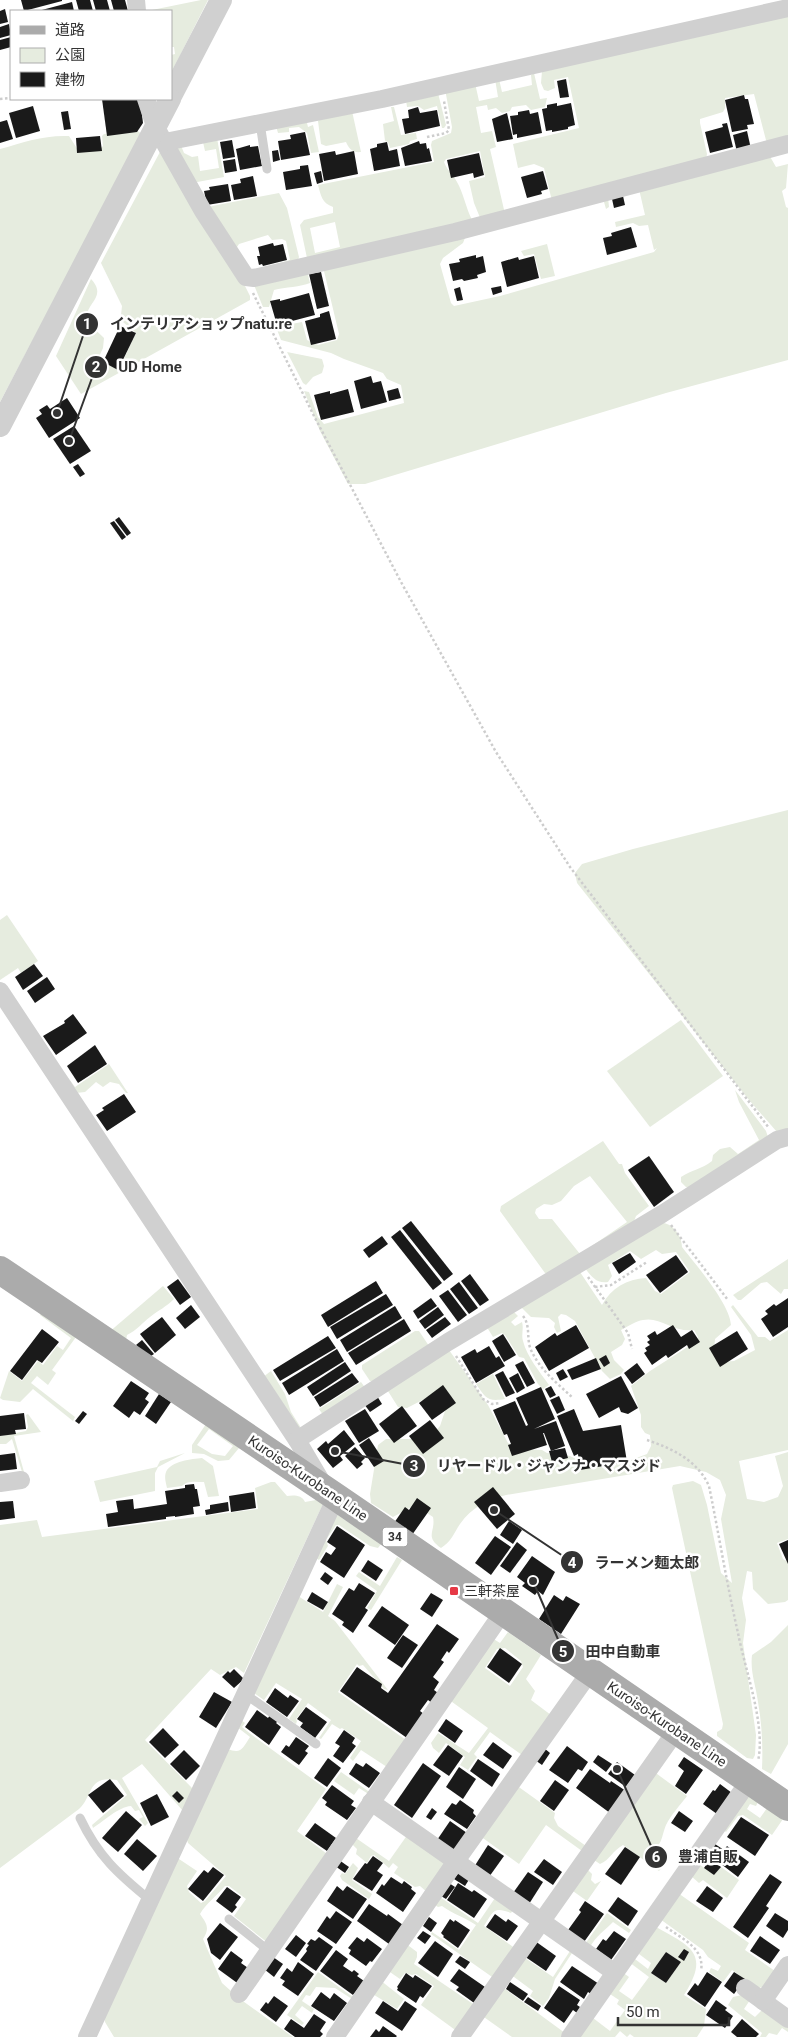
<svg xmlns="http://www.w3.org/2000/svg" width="788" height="2037" font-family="Roboto,'Noto Sans JP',sans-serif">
  <rect width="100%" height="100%" fill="#fff"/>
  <g fill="#e6ecdf" fill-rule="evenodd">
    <polygon points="201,0 208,0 171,73 171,55 175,54 174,47 171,47 171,11 147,11"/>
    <polygon points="788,13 788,139 767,144 754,94 725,98 725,108 723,112 700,119 700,123 707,154 706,159 552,201 544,168 534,164 518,168 513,144 579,128 568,77 554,80 555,88 548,91 544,90 541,83 542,71"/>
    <path d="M534,73L540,99L547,98L545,107L531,110L526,105L512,107L510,111L502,113L496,108L488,110L487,105L476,107L481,133L492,131L496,147L490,149L505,214L481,220L474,203L469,181L485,177L480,151L446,159L444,162C448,172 453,174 457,182C463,192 466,208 472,220L463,243L443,258L440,264L451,303L454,306L500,296L654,252L657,248L654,250L648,225L639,226L633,223L616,227L615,222L645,215L639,189L608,197L609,207L606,209L602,195L768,153L776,167L788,164L786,188L782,191L786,207L788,208V360L666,393L365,484H348L320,431L304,391L309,392L318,417L324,424L404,403L401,385L387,379L383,373L344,359L331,353L281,340L276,327L302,322L307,340L318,345L337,340L339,334L323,267L307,258L300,225L304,220L333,213V207C322,203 321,196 318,185L434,162L431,145L432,141L451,133L452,127L445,89L475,83L479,101L498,97L495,79H499L502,92L532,85L531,75ZM335,222L340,247L315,253L310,228Z"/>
    <polygon points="438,93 446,125 444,128 442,128 437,106 424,110 418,106 407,107 406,100"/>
    <polygon points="391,107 394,107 401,135 416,133 417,139 410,141 409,144 390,148 388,142 385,141 383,124 394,121"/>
    <path d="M352,111L361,152C353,153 349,149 346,142L326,146L321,144L318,121L321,117Z"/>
    <polygon points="306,119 308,127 313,125 319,152 311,153 307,133 299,127 289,128 289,132 278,133 276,126"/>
    <path d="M136,130L142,134L0,402V149C25,142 43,135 69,136L78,150L100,149L103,146L102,136L104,134Z"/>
    <polygon points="217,138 224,177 192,183 175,144 180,143 184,153 192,157 198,156 200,171 219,168 216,149 205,151 203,142"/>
    <path d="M161,150L240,276L250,296V300L81,394L56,356L91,279C110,299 79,305 89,323C93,328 99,333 104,338L103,348L97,361L119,369L136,333L123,322L121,315L122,306L101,263Z"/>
    <polygon points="279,193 287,208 299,257 297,263 250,271 290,260 286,241 282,239 272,240 268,235 239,244 237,247 233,249 207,207"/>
    <polygon points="547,244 555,276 541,279 534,254 524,256 521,251"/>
    <path d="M307,271L310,283C301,287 285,287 274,290L269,307H263L254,285Z"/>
    <polygon points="287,352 322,359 324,366 322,373 313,377 306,385 303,383"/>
    <polygon points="788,810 788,1133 777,1132 749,1100 577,883 575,873 582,864 633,849"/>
    <polygon points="7,915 38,961 21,973 18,968 0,980 0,920"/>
    <polygon points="681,1020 723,1076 650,1127 607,1071"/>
    <polygon points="109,1064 128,1093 126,1093 119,1084 110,1082 103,1087 96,1082 85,1092 76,1093 63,1073 64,1072 75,1087"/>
    <path d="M735,1090L766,1131L768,1137L694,1188L686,1187L681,1182V1177C691,1170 702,1169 712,1161L713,1155L720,1149L730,1147L738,1154L759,1140L739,1102Z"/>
    <path d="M603,1141L619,1164H622L625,1173L649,1206L636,1216L633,1224L550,1275L545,1273L500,1211L501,1206ZM590,1176L627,1222L580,1254L552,1219H539L535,1213L536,1209L544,1204L552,1205L561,1201L574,1186Z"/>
    <path d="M663,1223C674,1224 682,1237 682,1247C696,1265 730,1304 731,1325L715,1339L714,1350L721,1362L734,1361L755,1350L751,1335L731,1307L733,1305L758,1337H765L770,1341L788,1330V1450L739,1461L747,1499L764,1502L778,1497L783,1486L775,1456L788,1452V1539L777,1543L783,1559L788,1562V1600L785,1602L768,1604L753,1589L752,1572L747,1571L742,1598L746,1620L743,1643L756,1735L755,1755L753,1759L747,1758L717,1736V1732L722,1729L723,1724L672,1488L673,1485L693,1481L701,1485L707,1505L721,1573L732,1583L721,1519L726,1495L720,1480L706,1472L680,1466L506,1495C487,1500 472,1507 460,1524C454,1533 451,1542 441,1548C424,1536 436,1532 433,1517L415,1505L393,1517L371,1503L370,1494L378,1445L386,1439H429L440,1426L447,1405L438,1392L407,1408L398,1407L386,1388L449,1350L488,1405L508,1443L521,1449L542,1450L547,1453L570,1456L576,1459L583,1467L631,1460L647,1454L651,1446L650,1435L645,1433L641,1427V1415L631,1386L650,1371L697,1341L698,1337L694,1330C674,1333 660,1316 643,1320C636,1321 627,1327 621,1330L625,1339L622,1345L611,1352L614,1360L624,1370L621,1374L610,1379L602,1371L575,1321L566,1315L561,1314L558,1317L561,1331L557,1333L554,1327L555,1323L549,1318L531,1317L518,1304L578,1269L602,1305C611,1288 627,1279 646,1278L655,1291L661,1294L690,1272L676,1252L662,1254L656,1250L641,1259L630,1251L608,1265L612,1276L608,1282C595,1284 591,1275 583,1266Z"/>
    <polygon points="788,1259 788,1289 784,1289 781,1294 767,1282 761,1283 741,1300 738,1300 733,1295"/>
    <path d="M163,1286L174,1299C166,1307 159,1310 150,1317C142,1323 137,1330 127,1335L126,1340L108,1333Z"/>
    <path d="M511,1309L518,1316L511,1322L515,1326L522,1322C524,1329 521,1335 523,1341C527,1357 540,1372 549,1385L543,1389L538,1384L524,1358L519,1357L505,1335L502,1333L493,1337L485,1324Z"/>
    <polygon points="41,1313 76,1337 52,1370 56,1373 48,1385 37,1376 31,1383 75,1417 73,1421 33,1389 20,1402 3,1400 0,1398 9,1371 22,1381 38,1361 43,1365 57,1346 63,1350 71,1338 40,1315"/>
    <polygon points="415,1331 419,1331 429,1346 377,1382 370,1381 362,1369 362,1365"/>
    <polygon points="271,1371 285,1394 291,1412 301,1428 297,1428 263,1377"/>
    <path d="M493,1374L505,1399C487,1402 486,1398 476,1384Z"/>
    <polygon points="361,1382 366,1389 323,1415 319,1409"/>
    <polygon points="28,1414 41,1432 14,1436 24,1472 22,1472 12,1439 6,1444 0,1444 0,1436 26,1431 28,1427 26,1415"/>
    <path d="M206,1424L239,1448L229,1460L218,1461L204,1454L192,1453V1445ZM209,1429L233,1446L225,1456L212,1454L197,1445Z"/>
    <polygon points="185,1453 158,1467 155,1473 155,1491 100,1502 94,1481 157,1467 160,1461"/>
    <path d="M202,1458L213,1466L219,1496L208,1497L204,1482C196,1482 188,1480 182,1486L167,1488C166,1483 164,1477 166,1472C171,1461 192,1459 202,1458Z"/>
    <path d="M271,1482H275L287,1496C294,1495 302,1495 305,1502L316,1500L323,1504L244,1673L236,1667L220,1675L211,1669L145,1740L193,1789L183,1811L142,1764L122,1778L148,1823L145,1826L139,1819L143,1817L139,1810L135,1811L131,1806C118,1807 104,1821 93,1828L92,1825L127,1795L117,1780C87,1775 94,1795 79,1809L0,1868V1525L37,1520L42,1537L258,1509L255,1488Z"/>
    <polygon points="336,1514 381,1544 378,1548 370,1546 339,1525 336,1525 326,1540 328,1546 319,1560 316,1558"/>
    <polygon points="397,1557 402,1560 371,1610 367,1608 377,1591 356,1576 359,1572 380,1586"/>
    <polygon points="337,1584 343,1587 328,1616 335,1621 388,1690 384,1689 363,1665 359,1666 357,1664 338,1692 406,1740 387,1767 361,1750 353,1761 350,1758 361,1741 342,1728 340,1729 332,1724 321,1739 319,1738 331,1720 308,1703 296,1719 297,1721 296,1724 289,1719 302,1699 276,1683 264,1700 254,1693 298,1596 323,1612"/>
    <path d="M788,1625V1744L771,1774L762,1769C763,1746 762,1725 758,1702C756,1686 750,1672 752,1655L771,1642Z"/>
    <path d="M508,1632L541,1655L526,1679L535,1691L531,1700L551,1715L522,1755L490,1732L474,1754L477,1757L468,1770L460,1765L465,1757L446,1743L439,1753L433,1748L431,1743L438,1733L469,1753L488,1728L448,1699L492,1638L500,1643ZM505,1648L521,1661L523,1667L510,1686L485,1668L497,1649Z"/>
    <path d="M240,1719L245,1723L242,1727L252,1735L326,1789L297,1831L327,1854L268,1943L234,1916L246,1899L229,1886H225C217,1896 206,1903 200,1914C207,1924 210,1928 203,1939L222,1983L240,1999L293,2037H114L105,2022L103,2014L176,1857L197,1871L187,1886L189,1892L201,1903L205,1901L226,1876L188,1843L186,1837L227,1749C242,1754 242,1749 250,1737L237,1727Z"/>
    <path d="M653,1771L687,1796C680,1805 671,1815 666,1825C661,1837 663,1847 648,1852L665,1864L659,1871L623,1845C612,1851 610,1860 600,1864L594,1860Z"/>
    <polygon points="341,1772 371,1793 370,1795 359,1788 354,1795 334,1781"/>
    <polygon points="516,1785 555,1813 554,1818 558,1826 586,1846 582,1851 546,1825 519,1864 480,1836"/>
    <polygon points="747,1794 758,1802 756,1806 750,1804 747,1809 760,1818 767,1808 783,1819 772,1835 743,1815 738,1816 726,1832 722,1829"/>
    <polygon points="408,1834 449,1863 428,1893 420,1886 415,1887 394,1873 398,1867 393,1863 389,1868 374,1855 371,1856 367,1863 356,1854 357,1849 351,1843 353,1836 389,1861"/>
    <polygon points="353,1863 358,1868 352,1880 372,1894 369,1899 342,1880 340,1876 342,1873 345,1874"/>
    <polygon points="699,1864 714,1875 721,1867 739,1880 727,1898 703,1880 699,1883 691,1876"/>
    <polygon points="588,1870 592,1874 591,1880 595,1884 601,1881 587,1901 570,1889"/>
    <polygon points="678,1893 749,1943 745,1950 775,1971 764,1987 757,1988 732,1970 723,1982 709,1972 711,1968 718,1971 721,1966 708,1957 703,1950 660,1919"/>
    <path d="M437,1895L478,1923L497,1895L515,1907L511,1913C493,1906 493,1912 484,1926L516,1949L495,1979L431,1934L432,1932L459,1950L476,1925C464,1917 453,1914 442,1906L438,1907L432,1903Z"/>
    <path d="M607,1913L631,1930L629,1933L613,1922C604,1931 596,1936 590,1947L585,1944Z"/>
    <path d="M653,1925C688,1946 712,1951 684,1995L706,2009L704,2026L697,2037H634L630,2034L627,2037L620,2031L615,2037H575L631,1956L648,1969L651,1963L635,1951ZM666,1952L681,1962L666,1983L651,1973ZM629,1962L649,1977L632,2000L619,1991L629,1977L622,1972ZM610,1994L619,2000L617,2004L625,2010L610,2031L593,2018Z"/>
    <polygon points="405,1943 417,1952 417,1957 414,1964 476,2006 458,2032 421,2005 434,1986 416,1974 412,1975 405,1973 400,1979 387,1970"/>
    <polygon points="570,1951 572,1953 555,1979 549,1998 543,2006 530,1996 533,1991 510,1974 522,1956 553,1977"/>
    <polygon points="318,1972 353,1997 352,1999 335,1988 316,1987 310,1996 306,1995 302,2001 314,2009 312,2013 302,2006 295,2015 304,2023 302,2025 287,2015"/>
    <polygon points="380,1980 404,1999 397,2009 371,1993"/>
    <polygon points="501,1986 565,2033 563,2037 512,2037 481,2015"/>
    <polygon points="742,1995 750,2000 744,2009 755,2017 763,2009 788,2026 788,2032 782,2028 777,2035 769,2033 766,2037 760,2037 762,2033 728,2005 733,1997"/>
  </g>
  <g fill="#1a1a1a">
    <polygon points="21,0 62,0 62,1 24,11"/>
    <polygon points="76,0 90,0 93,11 79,11"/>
    <polygon points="93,0 107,0 110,11 96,11"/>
    <polygon points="111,0 125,0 128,11 114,11"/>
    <polygon points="72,2 74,11 38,11"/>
    <polygon points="5,9 8,22 0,24 0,11"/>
    <polygon points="9,24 11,35 0,38 0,27"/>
    <polygon points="11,37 11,47 0,50 0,40"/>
    <polygon points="566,79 569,97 560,98 557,81"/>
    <polygon points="744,95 745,99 748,99 754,124 747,125 748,129 732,132 725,100"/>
    <polygon points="102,99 140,99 143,123 137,132 107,136"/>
    <polygon points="557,103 557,106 571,103 575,125 568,127 568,129 552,132 552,130 546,131 542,109 547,108 547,105"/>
    <polygon points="33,106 40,131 16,138 9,113"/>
    <polygon points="418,107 420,113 437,110 440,126 405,134 402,119 409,118 408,110"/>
    <polygon points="529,110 530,114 538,112 542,133 517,138 517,134 513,135 510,116 518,115 518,112"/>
    <polygon points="68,111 71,129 64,130 61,112"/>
    <polygon points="507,113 513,139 497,142 492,119"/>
    <polygon points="7,120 13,139 0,143 0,122"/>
    <polygon points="727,123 733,147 710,153 705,132 723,127 722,124"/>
    <polygon points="747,131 751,149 737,152 733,135"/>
    <polygon points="305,132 310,155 281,160 278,141 291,139 290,135"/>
    <polygon points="100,136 102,151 77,153 76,138"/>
    <polygon points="232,140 235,157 223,159 220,142"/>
    <polygon points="419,141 420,144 426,143 427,149 429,148 432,161 405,166 401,148"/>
    <polygon points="387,142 389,151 397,149 400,166 374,171 370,149 377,147 377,144"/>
    <polygon points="250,145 250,147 258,146 262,166 240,170 236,149"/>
    <polygon points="278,150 280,160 273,162 272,151"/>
    <polygon points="335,151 336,155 354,151 358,174 324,181 319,154"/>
    <polygon points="479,153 484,175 474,178 473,173 451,178 447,160"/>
    <polygon points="235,159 237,171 225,173 223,161"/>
    <polygon points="308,165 312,186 286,190 283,172 300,169 300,166"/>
    <polygon points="321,171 323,182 317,184 314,173"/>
    <polygon points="543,171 548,189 541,191 542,194 527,198 521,177"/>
    <polygon points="253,176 257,196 234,200 231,185 241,183 240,179"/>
    <polygon points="228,184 231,201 207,205 204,191 210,190 209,187"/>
    <polygon points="623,196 625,205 614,208 612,199"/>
    <polygon points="631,227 637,247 607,255 603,238 612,236 611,233"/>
    <polygon points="273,243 274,246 283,244 287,260 263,266 262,264 259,265 257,256 260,256 258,247"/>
    <polygon points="476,255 476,258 483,256 486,272 477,275 478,278 464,281 462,279 453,281 449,264 460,262 459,259"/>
    <polygon points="534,256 539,278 507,287 501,262 518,257 519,260"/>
    <polygon points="321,272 329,306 317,309 309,274"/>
    <polygon points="501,286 502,292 493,295 491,288"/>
    <polygon points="460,287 463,300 457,301 454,289"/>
    <polygon points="309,293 315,315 277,325 270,301 280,299 280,301"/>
    <polygon points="329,311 336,339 311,345 305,321 320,317 320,314"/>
    <polygon points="120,326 136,333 118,370 103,362"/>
    <polygon points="371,376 373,383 381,381 387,402 361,409 354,381"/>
    <polygon points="398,388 401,398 389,401 387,391"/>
    <polygon points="348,389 354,412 321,420 314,395 330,391 330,394"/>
    <polygon points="67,398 80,418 49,438 36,418 42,414 39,410 47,405 50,409"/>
    <polygon points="74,426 91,451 70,464 53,439"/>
    <polygon points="78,464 85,474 80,477 73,467"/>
    <polygon points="119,517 131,533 127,536 115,520"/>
    <polygon points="114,521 126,537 122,540 110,523"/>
    <polygon points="34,964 43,976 23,990 15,977"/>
    <polygon points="47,977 55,989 35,1003 27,991"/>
    <polygon points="73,1014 87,1033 56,1055 43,1036 65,1023 64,1021"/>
    <polygon points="95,1045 107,1064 78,1083 67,1066"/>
    <polygon points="124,1094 136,1112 107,1131 96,1115 104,1110 102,1108"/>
    <polygon points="649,1156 674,1192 654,1207 628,1170"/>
    <polygon points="411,1221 453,1274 444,1281 402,1228"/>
    <polygon points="400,1230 442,1283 433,1290 391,1237"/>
    <polygon points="382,1236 388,1244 369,1258 363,1250"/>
    <polygon points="630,1253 636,1262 619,1274 612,1263"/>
    <polygon points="676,1255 688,1272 660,1293 646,1275"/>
    <polygon points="470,1274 489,1300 480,1306 461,1281"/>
    <polygon points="178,1279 191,1297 180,1305 167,1287"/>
    <polygon points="376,1281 383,1293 328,1327 321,1315"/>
    <polygon points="459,1282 478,1308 469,1314 450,1289"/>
    <polygon points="448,1290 467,1315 458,1322 439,1296"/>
    <polygon points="386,1294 393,1305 337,1339 330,1327"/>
    <polygon points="431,1298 437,1306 418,1319 413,1311"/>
    <polygon points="788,1298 788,1327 773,1337 761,1319 768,1314 765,1311 774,1304 776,1306"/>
    <polygon points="191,1305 200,1317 185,1329 176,1318"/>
    <polygon points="395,1306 402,1318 347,1352 340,1340"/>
    <polygon points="438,1307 444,1315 425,1329 419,1321"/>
    <polygon points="162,1317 176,1335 155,1353 140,1334"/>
    <polygon points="445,1317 451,1324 432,1338 426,1330"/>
    <polygon points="404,1319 411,1331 356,1365 348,1353"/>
    <polygon points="576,1325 589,1348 549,1371 535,1347 555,1333 557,1336"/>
    <polygon points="673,1325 681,1337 692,1330 700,1342 689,1349 687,1345 668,1358 666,1355 652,1365 644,1353 647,1351 645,1348 650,1345 647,1342 650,1340 647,1336 655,1331 657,1335"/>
    <polygon points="42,1329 59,1342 42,1363 37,1360 22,1380 10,1371"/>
    <polygon points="737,1331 748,1349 720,1367 709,1348"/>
    <polygon points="503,1334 516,1355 504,1362 492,1341"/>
    <polygon points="328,1336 336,1348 280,1381 273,1370"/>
    <polygon points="142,1340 154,1354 148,1358 136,1345"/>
    <polygon points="489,1346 496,1358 499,1356 505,1366 476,1383 461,1357 475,1349 477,1353"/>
    <polygon points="337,1349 344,1361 289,1395 282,1383"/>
    <polygon points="606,1355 610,1363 604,1367 599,1359"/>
    <polygon points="596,1358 601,1369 572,1380 567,1370"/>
    <polygon points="523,1361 535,1383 527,1387 515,1365"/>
    <polygon points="345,1362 351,1371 313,1396 307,1387"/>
    <polygon points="637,1363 645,1374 632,1384 624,1373"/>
    <polygon points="563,1369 568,1377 560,1381 556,1373"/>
    <polygon points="503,1371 515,1393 506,1397 495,1375"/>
    <polygon points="352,1373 359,1382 320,1407 314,1397"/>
    <polygon points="518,1373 525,1388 517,1393 509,1378"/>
    <polygon points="621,1376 638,1408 628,1414 621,1412 619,1407 599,1418 586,1394"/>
    <polygon points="131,1381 149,1393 145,1399 149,1402 140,1415 134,1411 129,1418 113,1406"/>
    <polygon points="443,1385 456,1403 432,1420 419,1403"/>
    <polygon points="551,1386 556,1395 550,1398 545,1389"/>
    <polygon points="541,1387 555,1419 534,1429 556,1421 565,1446 551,1451 544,1433 543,1433 547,1445 512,1456 508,1445 511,1444 507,1434 504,1435 493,1410 515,1401 526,1426 528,1425 516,1398"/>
    <polygon points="159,1394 171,1402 156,1424 145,1416"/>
    <polygon points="377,1396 382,1404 370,1412 364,1404"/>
    <polygon points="559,1396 565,1410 557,1414 550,1400"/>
    <polygon points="402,1406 417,1426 394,1443 379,1424"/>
    <polygon points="365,1409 379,1431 359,1443 345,1421"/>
    <polygon points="574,1409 583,1431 621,1425 627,1462 580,1470 578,1454 574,1456 557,1416"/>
    <polygon points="83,1411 87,1414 79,1424 75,1421"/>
    <polygon points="24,1413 26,1429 15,1430 16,1434 0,1436 0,1416"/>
    <polygon points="430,1420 444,1438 423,1454 409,1436"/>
    <polygon points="344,1430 355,1444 340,1456 343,1460 333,1468 317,1449 326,1441 328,1444"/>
    <polygon points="369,1438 384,1461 374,1467 359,1445"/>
    <polygon points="355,1447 365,1458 361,1462 363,1464 357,1469 345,1456"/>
    <polygon points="565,1448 568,1458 552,1462 549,1451"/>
    <polygon points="15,1453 17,1469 0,1471 0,1455"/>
    <polygon points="194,1484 195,1489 197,1489 200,1506 193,1507 194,1514 175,1517 175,1516 166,1517 166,1519 108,1527 106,1514 118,1512 116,1501 133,1499 134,1509 167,1504 165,1491 185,1488 185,1485"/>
    <polygon points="493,1487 515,1514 497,1529 474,1502"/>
    <polygon points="254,1492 256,1508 231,1512 229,1496"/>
    <polygon points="417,1498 431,1508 412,1535 394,1523 405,1507 409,1510"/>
    <polygon points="13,1501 15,1518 0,1520 0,1502"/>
    <polygon points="228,1502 229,1511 206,1515 205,1510 210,1509 210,1505"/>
    <polygon points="509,1521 522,1530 513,1544 500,1535"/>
    <polygon points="337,1526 365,1545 344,1578 320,1562 326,1552 331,1555 336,1548 327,1542"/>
    <polygon points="495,1536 511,1547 491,1575 475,1563"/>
    <polygon points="788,1540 788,1564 779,1544"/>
    <polygon points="517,1542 527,1550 510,1573 500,1566"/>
    <polygon points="532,1556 555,1572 543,1595 538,1591 535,1595 522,1586 525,1583 517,1577"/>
    <polygon points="368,1560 383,1570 376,1581 361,1571"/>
    <polygon points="325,1572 333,1578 328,1585 320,1579"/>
    <polygon points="359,1583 375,1593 365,1608 368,1610 353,1633 342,1625 344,1622 332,1614 349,1588 354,1591"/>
    <polygon points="312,1592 328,1602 323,1610 307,1601"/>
    <polygon points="431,1593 443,1600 432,1617 420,1609"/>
    <polygon points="554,1595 563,1601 566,1596 580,1604 561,1634 539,1619"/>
    <polygon points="382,1606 409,1625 395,1645 368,1626"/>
    <polygon points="437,1624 459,1639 449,1653 447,1651 441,1660 444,1662 433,1677 439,1682 434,1690 438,1693 432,1703 428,1700 420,1711 424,1714 407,1738 340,1691 357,1667 382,1684 381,1688 388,1693"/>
    <polygon points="403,1635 418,1645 402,1668 387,1658"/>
    <polygon points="500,1648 522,1664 509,1683 487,1667"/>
    <polygon points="234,1669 244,1679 234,1688 222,1677 228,1671 230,1673"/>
    <polygon points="275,1688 288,1698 290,1695 299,1701 287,1717 266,1702"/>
    <polygon points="214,1692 232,1702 216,1728 199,1717"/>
    <polygon points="306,1707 327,1722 315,1738 300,1727 303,1723 297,1719"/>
    <polygon points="257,1710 268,1718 270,1715 278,1721 276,1723 281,1727 269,1745 245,1727"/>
    <polygon points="446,1719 463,1731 455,1743 438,1731"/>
    <polygon points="163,1728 179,1745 165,1758 149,1742"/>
    <polygon points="344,1730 355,1738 352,1743 356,1746 343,1763 333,1756 340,1746 335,1743"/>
    <polygon points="296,1737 309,1746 305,1751 308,1753 299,1765 281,1752 286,1745 289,1747"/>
    <polygon points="493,1742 512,1756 503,1769 483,1755"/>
    <polygon points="448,1745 463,1756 449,1776 433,1765"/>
    <polygon points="567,1746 588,1762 582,1771 578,1769 568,1783 549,1770"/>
    <polygon points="544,1748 550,1753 542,1765 535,1760"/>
    <polygon points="184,1750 200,1766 186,1780 170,1764"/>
    <polygon points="598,1755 612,1764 606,1772 593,1762"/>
    <polygon points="684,1757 703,1770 686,1794 675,1786 684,1771 678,1766"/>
    <polygon points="328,1758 341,1768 327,1787 314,1778"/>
    <polygon points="478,1759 500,1774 492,1787 470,1771"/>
    <polygon points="617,1762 635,1775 626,1787 608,1774"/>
    <polygon points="356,1763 363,1767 366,1763 380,1773 369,1788 349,1774"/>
    <polygon points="423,1763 441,1776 412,1818 394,1805"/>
    <polygon points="459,1767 476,1779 463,1799 446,1787"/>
    <polygon points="590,1769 610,1783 611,1781 626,1791 610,1813 576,1788"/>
    <polygon points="110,1779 124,1796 103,1813 88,1795"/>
    <polygon points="555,1780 569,1790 554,1811 540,1801"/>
    <polygon points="720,1784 732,1793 717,1814 703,1804 713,1790 715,1791"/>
    <polygon points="332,1785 354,1801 351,1805 356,1808 347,1820 325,1805 327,1802 322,1798"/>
    <polygon points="177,1791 184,1798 179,1803 172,1796"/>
    <polygon points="157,1794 169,1817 151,1826 140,1803"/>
    <polygon points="460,1800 474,1810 473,1813 476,1816 467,1829 444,1814 452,1803 456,1805"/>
    <polygon points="432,1808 437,1812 431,1820 426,1817"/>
    <polygon points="126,1811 142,1825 118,1852 102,1838"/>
    <polygon points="679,1811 693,1821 685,1832 671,1823"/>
    <polygon points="741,1817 769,1835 755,1856 727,1837"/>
    <polygon points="450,1821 467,1833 453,1851 437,1840"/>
    <polygon points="315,1823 336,1838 327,1851 305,1836"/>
    <polygon points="137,1839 157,1856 143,1871 124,1854"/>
    <polygon points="715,1844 724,1850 727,1846 749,1862 738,1877 708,1854"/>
    <polygon points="488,1845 504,1856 489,1877 474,1867"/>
    <polygon points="625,1847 640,1857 621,1885 605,1874"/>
    <polygon points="373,1856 383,1863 377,1871 383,1875 372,1891 353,1879 365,1863 367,1864"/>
    <polygon points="544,1859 562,1872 553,1885 534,1872"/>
    <polygon points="710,1859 721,1867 714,1875 704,1868"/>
    <polygon points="339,1860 349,1867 345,1873 335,1866"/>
    <polygon points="213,1867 224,1875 203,1901 188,1889 204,1870 208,1873"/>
    <polygon points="460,1871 470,1878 465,1886 454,1879"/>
    <polygon points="528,1872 543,1882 529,1904 513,1893"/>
    <polygon points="770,1874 782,1882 766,1906 769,1908 748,1938 733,1927"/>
    <polygon points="391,1877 402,1884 404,1881 412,1887 411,1889 416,1893 403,1912 376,1893 382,1884 384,1886"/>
    <polygon points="449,1883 455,1887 446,1899 441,1896"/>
    <polygon points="458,1883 472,1892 474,1890 487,1899 474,1918 447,1900"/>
    <polygon points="337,1886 343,1891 347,1886 367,1899 353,1919 327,1901"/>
    <polygon points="707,1886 723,1898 713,1912 696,1901"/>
    <polygon points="227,1887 241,1897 235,1905 237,1907 232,1913 216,1901"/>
    <polygon points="618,1897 638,1911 628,1926 608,1911"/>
    <polygon points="585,1901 604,1914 584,1942 568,1930 581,1912 579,1910"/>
    <polygon points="369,1904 387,1916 388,1914 403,1925 389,1944 357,1921"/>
    <polygon points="336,1911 352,1922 336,1944 317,1931 327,1916 330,1919"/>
    <polygon points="775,1913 788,1921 788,1930 783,1938 766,1926"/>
    <polygon points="495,1914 506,1922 508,1919 518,1926 507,1941 486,1927"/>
    <polygon points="429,1917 437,1923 431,1932 423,1926"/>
    <polygon points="450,1919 454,1922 455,1920 470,1930 458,1948 443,1937 444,1936 441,1933"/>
    <polygon points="220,1923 238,1937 220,1960 211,1953 207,1939"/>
    <polygon points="423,1931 431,1936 425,1944 417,1938"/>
    <polygon points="614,1931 626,1939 611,1960 596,1949 603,1939 606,1941"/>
    <polygon points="296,1935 306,1943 296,1957 285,1949"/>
    <polygon points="760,1936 780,1950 770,1964 750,1951"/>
    <polygon points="319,1937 333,1947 316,1971 300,1960 307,1951 306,1949 309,1945 307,1944 311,1939 315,1941"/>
    <polygon points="357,1937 364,1942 367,1938 382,1949 372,1962 370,1961 366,1966 349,1954 351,1950 348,1948"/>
    <polygon points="435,1941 453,1954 438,1977 418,1963"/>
    <polygon points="535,1941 556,1956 546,1971 524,1956"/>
    <polygon points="684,1949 689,1952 684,1961 678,1957"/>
    <polygon points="336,1950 348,1959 343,1966 352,1972 354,1970 359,1974 357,1976 364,1981 353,1995 320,1971"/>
    <polygon points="231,1951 243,1960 241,1963 251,1970 240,1985 218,1969"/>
    <polygon points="666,1952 681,1962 666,1983 651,1973"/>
    <polygon points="460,1956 470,1962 465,1969 455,1962"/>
    <polygon points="273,1957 283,1964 274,1977 264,1969"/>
    <polygon points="298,1962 314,1974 298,1996 282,1985 285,1981 280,1978 287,1968 292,1972"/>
    <polygon points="572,1966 599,1984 591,1994 588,1992 584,1999 560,1982"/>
    <polygon points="459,1969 485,1987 477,2005 456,1990 459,1987 450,1981"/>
    <polygon points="707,1972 722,1982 705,2007 687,1994 695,1983 698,1986"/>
    <polygon points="734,1972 745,1979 734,1994 724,1986"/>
    <polygon points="406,1973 413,1978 415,1975 432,1986 423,1998 420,1996 416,2003 397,1990 398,1988 397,1987"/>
    <polygon points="510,1982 528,1994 523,2001 506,1989"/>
    <polygon points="559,1986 580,2000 577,2005 580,2007 577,2013 573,2010 564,2023 544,2008"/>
    <polygon points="321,1992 330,1999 334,1993 347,2003 334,2021 311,2006"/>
    <polygon points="274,1996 288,2006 276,2022 260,2010 266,2002 268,2004"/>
    <polygon points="528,1997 541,2006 538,2011 524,2002"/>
    <polygon points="716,2000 727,2008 725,2010 733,2016 725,2028 706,2015"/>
    <polygon points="383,2001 398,2011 405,2001 417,2009 402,2031 375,2013"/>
    <polygon points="314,2014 326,2022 320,2031 323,2034 320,2037 295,2037 284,2029 291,2019 304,2028"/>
    <polygon points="742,2019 759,2034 756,2037 737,2037 731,2032"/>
    <polygon points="383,2026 397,2036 396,2037 370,2037 376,2029 379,2032"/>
  </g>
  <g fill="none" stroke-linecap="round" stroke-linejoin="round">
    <g stroke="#cdcdcd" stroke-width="2.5" stroke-dasharray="2.5 2.5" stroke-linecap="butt">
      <polyline points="0,99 11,98"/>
      <polyline points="427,137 446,133 449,130 444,101"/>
      <polyline points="253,293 314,416 401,582 496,752 570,867 769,1128"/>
      <polyline points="671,1225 728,1300"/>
      <polyline points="588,1277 628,1333 632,1349"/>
      <polyline points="595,1287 611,1285 647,1262"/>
      <path d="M523,1316C531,1326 526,1339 531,1350C540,1370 558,1384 573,1398"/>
      <polyline points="456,1356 483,1399 492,1404 500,1403"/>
      <path d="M647,1440C673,1449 697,1460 709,1486C719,1535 727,1585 738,1633C745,1670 766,1725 758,1761"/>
      <path d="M666,1927C682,1939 705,1948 701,1971"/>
    </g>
    <g stroke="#d0d0d0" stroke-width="9">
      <polyline points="260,123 267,169"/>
      <polyline points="245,1694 316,1744"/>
      <path d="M80,1818C98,1856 118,1874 150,1900"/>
      <polyline points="229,1919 269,1951"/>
    </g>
    <g stroke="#d0d0d0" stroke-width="18">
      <polyline points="136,0 137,11"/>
      <polyline points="146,99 155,126 203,211 246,277 254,278 455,232 788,144"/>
      <polyline points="165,142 382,99 788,8"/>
      <polyline points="0,991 297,1440 323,1484"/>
      <polyline points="297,1440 448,1342 662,1214 777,1140 788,1137"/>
      <polyline points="0,1483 21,1480"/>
      <polyline points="371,1802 614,1972"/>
      <polyline points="745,1988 788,2019"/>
      <polyline points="239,1994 503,1612"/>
      <polyline points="763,2001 788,1965"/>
      <polyline points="87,2037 336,1497"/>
      <polyline points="335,2037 456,1861 590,1672"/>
      <polyline points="460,2037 676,1731"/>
      <polyline points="570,2037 749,1781"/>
    </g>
    <g stroke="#d0d0d0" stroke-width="22">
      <polyline points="171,96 221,0"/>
      <polyline points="0,426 170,99"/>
    </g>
    <polyline stroke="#ababab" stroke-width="28" points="0,1270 336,1497 788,1807"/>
  </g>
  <rect fill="#e63946" stroke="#fff" stroke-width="2" x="449" y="1586" width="10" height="10" rx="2.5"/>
  <g text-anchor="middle" stroke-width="5" stroke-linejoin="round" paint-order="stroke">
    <rect fill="#fff" stroke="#707070" stroke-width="1" x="382.5" y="1527.5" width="25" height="19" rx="4"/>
    <g font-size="12" font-weight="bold" fill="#333">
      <text x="395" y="1541">34</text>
    </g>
    <g font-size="14" fill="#333" stroke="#fff">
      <text transform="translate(308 1478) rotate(34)" y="5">Kuroiso-Kurobane Line</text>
      <text transform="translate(667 1724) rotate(34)" y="5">Kuroiso-Kurobane Line</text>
    </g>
    <g font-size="14" fill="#333" stroke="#fff" text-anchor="start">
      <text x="464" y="1596">三軒茶屋</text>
    </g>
  </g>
  <path fill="none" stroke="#333" stroke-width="2" d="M57 413L87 324M69 441L96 367M335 1451L414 1466M494 1510L572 1562M533 1581L563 1651M617 1769L656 1857"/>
  <g fill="#333" stroke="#fff" stroke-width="2">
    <circle cx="57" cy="413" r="5"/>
    <circle cx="69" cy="441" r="5"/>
    <circle cx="335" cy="1451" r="5"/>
    <circle cx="494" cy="1510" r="5"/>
    <circle cx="533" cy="1581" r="5"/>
    <circle cx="617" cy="1769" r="5"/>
    <circle cx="87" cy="324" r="12"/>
    <circle cx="96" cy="367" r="12"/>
    <circle cx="414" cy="1466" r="12"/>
    <circle cx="572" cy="1562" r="12"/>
    <circle cx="563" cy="1651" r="12"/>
    <circle cx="656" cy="1857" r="12"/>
  </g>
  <g font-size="15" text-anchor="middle" font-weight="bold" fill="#fff">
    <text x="87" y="329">1</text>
    <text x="96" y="372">2</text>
    <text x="414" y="1471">3</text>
    <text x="572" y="1568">4</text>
    <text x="563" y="1657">5</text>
    <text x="656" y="1862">6</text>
  </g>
  <g font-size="15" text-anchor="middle" font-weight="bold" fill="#333" stroke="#fff" stroke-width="5" stroke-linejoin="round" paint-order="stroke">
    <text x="201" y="329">インテリアショップnatu:re</text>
    <text x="150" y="372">UD Home</text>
    <text x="549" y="1471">リヤードル・ジャンナ・マスジド</text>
    <text x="647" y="1568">ラーメン麺太郎</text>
    <text x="623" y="1657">田中自動車</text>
    <text x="708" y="1862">豊浦自販</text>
  </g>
  <rect x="10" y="10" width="162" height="90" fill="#ffffff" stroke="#adadad"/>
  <rect x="20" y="26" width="25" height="8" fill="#ababab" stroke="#adadad"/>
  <text x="55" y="35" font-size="15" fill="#333333">道路</text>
  <rect x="20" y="48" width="25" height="15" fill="#e6ecdf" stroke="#adadad"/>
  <text x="55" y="60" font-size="15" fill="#333333">公園</text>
  <rect x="20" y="72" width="25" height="15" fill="#1a1a1a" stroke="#adadad"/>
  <text x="55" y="85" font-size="15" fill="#333333">建物</text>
  <path d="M618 2017v8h111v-8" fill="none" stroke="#333333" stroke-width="2.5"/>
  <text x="626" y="2017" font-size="15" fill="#333333" stroke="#ffffff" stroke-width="4" paint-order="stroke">50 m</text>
</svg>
